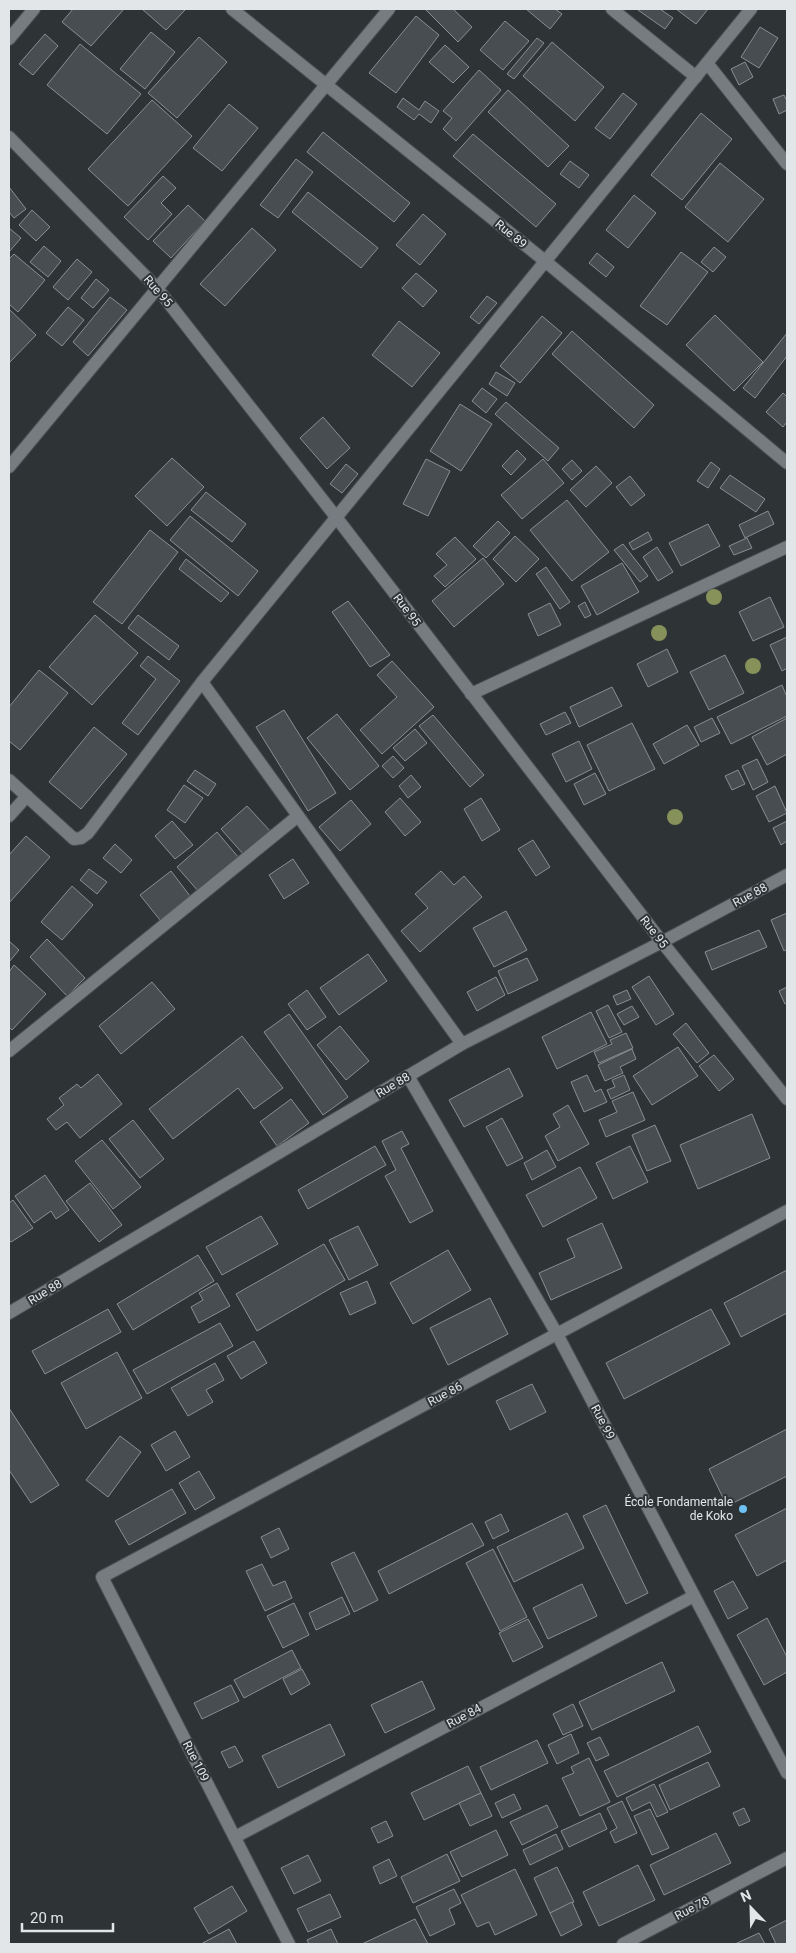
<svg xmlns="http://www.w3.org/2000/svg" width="796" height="1953" font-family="Roboto,sans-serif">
  <rect width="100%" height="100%" fill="#2e3336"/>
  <g fill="#484d51" stroke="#898e93">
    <polygon points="73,9 124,9 91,46 62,22"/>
    <polygon points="142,9 183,9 185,10 166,30"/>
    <polygon points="425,9 453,9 472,27 458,42"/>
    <polygon points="526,9 555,9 562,14 550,29"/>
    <polygon points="639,9 660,9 673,18 665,29 638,10"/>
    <polygon points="676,9 708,9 696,24"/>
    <polygon points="416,16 439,35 396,93 369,73"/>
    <polygon points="505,21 529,41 503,70 480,50"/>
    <polygon points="760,27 778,38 759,68 741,57"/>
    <polygon points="151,32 175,52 145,89 120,69"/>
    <polygon points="45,34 58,46 33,75 19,64"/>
    <polygon points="199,37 227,62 177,118 148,93"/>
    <polygon points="537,38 544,43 514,79 507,74"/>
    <polygon points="552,42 604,87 575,121 523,76"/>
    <polygon points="80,44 141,94 107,134 47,85"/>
    <polygon points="445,45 469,67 453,83 429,62"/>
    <polygon points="745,62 753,77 739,85 731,69"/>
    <polygon points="479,70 501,90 456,141 443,129 452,118 443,111"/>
    <polygon points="508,90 569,146 548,167 488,112"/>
    <polygon points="623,93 637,104 610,139 595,128"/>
    <polygon points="784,95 787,101 787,110 779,114 773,99"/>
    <polygon points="403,98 419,110 425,101 439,111 431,123 419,114 414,120 397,107"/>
    <polygon points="152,100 192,136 128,206 88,169"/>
    <polygon points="229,104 258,128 222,171 193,148"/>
    <polygon points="701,113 732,139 682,200 651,175"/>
    <polygon points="323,132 410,203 394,222 307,152"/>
    <polygon points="473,134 556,204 536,227 453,156"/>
    <polygon points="296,159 313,172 278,218 260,205"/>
    <polygon points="570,161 589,175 579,188 560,174"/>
    <polygon points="720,163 764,199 728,242 685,207"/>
    <polygon points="163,176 176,188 161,203 172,214 148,240 124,217"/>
    <polygon points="9,187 26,209 14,218 9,212"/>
    <polygon points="308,192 378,248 361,268 292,212"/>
    <polygon points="634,195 656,213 628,248 606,230"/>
    <polygon points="188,205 205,221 171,258 153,241"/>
    <polygon points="32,210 50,227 36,241 19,225"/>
    <polygon points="423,214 446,234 420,265 396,245"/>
    <polygon points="9,228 21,238 9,252"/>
    <polygon points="252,228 276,250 225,306 200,284"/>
    <polygon points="44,246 61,261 48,277 30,262"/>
    <polygon points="714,247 726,257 713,272 701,262"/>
    <polygon points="681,252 708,272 667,325 640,306"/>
    <polygon points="597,253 614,267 606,277 589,263"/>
    <polygon points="14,254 45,280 18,312 9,304 9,259"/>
    <polygon points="77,259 92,272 68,300 53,287"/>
    <polygon points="416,273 437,291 423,307 402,288"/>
    <polygon points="96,279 109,290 93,308 81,298"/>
    <polygon points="487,296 497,303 479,324 470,317"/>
    <polygon points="110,297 127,310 88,356 73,342"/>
    <polygon points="68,307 84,320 62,346 46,333"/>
    <polygon points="9,309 36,335 9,363"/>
    <polygon points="715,315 763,362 734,391 686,345"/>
    <polygon points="542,316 562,333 520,383 500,366"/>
    <polygon points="399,321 440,353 412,387 372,355"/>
    <polygon points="572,331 654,405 634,428 552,354"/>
    <polygon points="787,333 787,356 755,398 743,388"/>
    <polygon points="496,372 515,383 507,396 489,384"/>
    <polygon points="482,388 497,399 486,413 472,401"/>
    <polygon points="783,393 787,397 787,422 783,427 766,412"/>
    <polygon points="506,402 559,448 548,461 495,414"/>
    <polygon points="460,404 492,424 461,471 430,451"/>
    <polygon points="323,417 350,448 327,469 300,438"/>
    <polygon points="517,450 526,459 511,475 502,466"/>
    <polygon points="172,458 204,487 167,526 135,496"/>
    <polygon points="426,459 450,471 428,516 403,504"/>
    <polygon points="543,459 564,483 522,519 501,495"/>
    <polygon points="572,460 582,471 572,480 562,469"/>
    <polygon points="711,462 720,469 708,488 697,481"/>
    <polygon points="346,464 358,474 342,493 330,484"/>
    <polygon points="596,466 612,483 586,507 570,490"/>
    <polygon points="730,475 765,499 756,512 720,488"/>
    <polygon points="630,476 645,495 631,506 616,487"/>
    <polygon points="206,492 246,524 232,542 191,510"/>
    <polygon points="567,500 609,552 572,581 530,530"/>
    <polygon points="768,511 774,524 745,538 739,525"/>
    <polygon points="190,516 258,571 238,596 170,540"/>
    <polygon points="498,521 510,533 486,558 473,546"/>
    <polygon points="708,524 720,546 681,566 669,543"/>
    <polygon points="150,530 178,552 122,624 93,602"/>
    <polygon points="648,532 652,540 633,550 629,543"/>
    <polygon points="515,536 539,559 516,582 493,559"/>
    <polygon points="455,537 476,559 445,587 434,576 447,565 436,554"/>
    <polygon points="747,538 752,548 734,555 729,546"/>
    <polygon points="623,544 648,576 640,582 614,550"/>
    <polygon points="657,547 673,572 658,581 643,557"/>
    <polygon points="483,558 504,584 454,627 432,601"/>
    <polygon points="186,559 229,593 221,602 179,569"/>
    <polygon points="622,563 639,592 597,615 581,586"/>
    <polygon points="546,567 570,602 560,609 536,574"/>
    <polygon points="770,597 784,627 753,641 739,612"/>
    <polygon points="348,601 390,655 370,667 332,612"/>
    <polygon points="585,602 591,615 585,618 578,606"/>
    <polygon points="550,603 561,625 538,636 528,614"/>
    <polygon points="95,615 138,653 92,705 49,667"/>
    <polygon points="138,615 179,646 169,660 128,628"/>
    <polygon points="787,637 787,668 782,671 770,645"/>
    <polygon points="667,649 678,672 648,687 637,664"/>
    <polygon points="725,655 744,693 709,710 690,672"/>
    <polygon points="148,656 180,681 138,735 122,723 156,679 140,666"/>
    <polygon points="392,661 434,707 382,754 360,730 397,697 377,675"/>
    <polygon points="39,670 68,693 20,750 9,741 9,707"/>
    <polygon points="782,685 787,697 787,716 731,744 717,717"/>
    <polygon points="612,687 622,706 579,727 570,707"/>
    <polygon points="284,710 336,793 308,811 256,727"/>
    <polygon points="565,712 571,723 546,735 540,724"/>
    <polygon points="337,714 379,766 350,790 307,738"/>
    <polygon points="433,715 484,775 470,787 419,726"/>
    <polygon points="712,718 720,733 701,742 694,727"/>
    <polygon points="787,718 787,754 767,765 752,737"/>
    <polygon points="632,723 655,769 609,791 587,745"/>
    <polygon points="687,725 699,745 664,764 653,744"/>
    <polygon points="94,727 127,754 81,809 49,782"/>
    <polygon points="415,729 427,743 405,761 393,748"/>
    <polygon points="579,741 592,769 566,782 552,754"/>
    <polygon points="393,756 404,768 393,778 382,766"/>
    <polygon points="757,759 768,782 753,790 742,766"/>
    <polygon points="195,770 216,784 208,796 187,781"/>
    <polygon points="738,770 745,784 732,790 725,776"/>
    <polygon points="595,773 606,794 584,805 574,784"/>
    <polygon points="411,775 421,787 408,798 399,786"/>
    <polygon points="184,785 203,798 185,823 167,810"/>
    <polygon points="775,786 787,813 769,822 756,796"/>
    <polygon points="400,798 421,822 405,836 385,812"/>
    <polygon points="481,798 500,830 482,841 464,809"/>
    <polygon points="351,800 371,824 340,851 319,827"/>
    <polygon points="247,806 271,832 244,855 221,829"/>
    <polygon points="172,821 193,845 175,859 155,836"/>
    <polygon points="787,821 787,841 781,845 773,828"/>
    <polygon points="217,832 239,858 199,892 177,867"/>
    <polygon points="26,836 50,857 9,903 9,855"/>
    <polygon points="533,840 550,867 536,876 518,849"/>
    <polygon points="115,844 132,860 121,873 103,858"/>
    <polygon points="293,859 309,883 284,899 269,875"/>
    <polygon points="89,869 107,882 97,894 80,880"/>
    <polygon points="171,871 190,896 160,920 140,895"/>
    <polygon points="441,871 454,885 464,876 482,897 420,952 401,931 428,908 415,894"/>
    <polygon points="72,886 93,905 62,940 41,922"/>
    <polygon points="506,911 527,950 494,967 473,928"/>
    <polygon points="787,913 787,949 784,951 771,920"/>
    <polygon points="759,930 767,947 712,970 705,952"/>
    <polygon points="47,939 85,978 67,996 30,957"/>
    <polygon points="9,941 19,950 9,962"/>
    <polygon points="368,954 387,981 339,1015 320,988"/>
    <polygon points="527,958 538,980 508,994 498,971"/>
    <polygon points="14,965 46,994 12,1030 9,1027 9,972"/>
    <polygon points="649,976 674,1014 656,1025 632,987"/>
    <polygon points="496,977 505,995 477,1011 467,992"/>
    <polygon points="152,982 175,1009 121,1054 99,1026"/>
    <polygon points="787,987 787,1003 785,1004 779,991"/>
    <polygon points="307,990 326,1017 307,1030 288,1004"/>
    <polygon points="627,990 631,999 617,1005 613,996"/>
    <polygon points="608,1005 622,1032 609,1038 596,1011"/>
    <polygon points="632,1006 639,1017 624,1025 617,1014"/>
    <polygon points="591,1012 607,1044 557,1069 542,1037"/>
    <polygon points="289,1014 348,1097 323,1115 264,1032"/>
    <polygon points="686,1023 709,1053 697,1063 673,1034"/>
    <polygon points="340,1026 369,1061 346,1080 317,1045"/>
    <polygon points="626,1033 633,1048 599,1063 594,1052 612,1044 610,1040"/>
    <polygon points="242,1036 283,1088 254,1109 238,1088 173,1139 149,1109"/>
    <polygon points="678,1047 698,1076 652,1105 633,1076"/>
    <polygon points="632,1049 636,1059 620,1067 623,1073 605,1081 598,1065"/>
    <polygon points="714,1055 734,1079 719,1091 699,1066"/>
    <polygon points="509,1068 523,1096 464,1127 449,1100"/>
    <polygon points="98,1074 122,1104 80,1138 67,1122 56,1130 47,1119 64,1105 59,1098 77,1084 81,1088"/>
    <polygon points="587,1075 595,1092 601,1089 607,1102 584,1112 571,1082"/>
    <polygon points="624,1075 630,1090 611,1099 607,1090 615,1087 612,1080"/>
    <polygon points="633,1092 645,1120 606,1137 599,1120 617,1112 612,1101"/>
    <polygon points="291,1099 309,1123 277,1146 260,1122"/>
    <polygon points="568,1105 589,1144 558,1161 545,1136 560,1127 553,1114"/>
    <polygon points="752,1114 770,1158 698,1189 680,1145"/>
    <polygon points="502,1118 523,1158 507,1166 486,1127"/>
    <polygon points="133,1120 164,1159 140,1178 109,1139"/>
    <polygon points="655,1125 671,1161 647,1171 632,1135"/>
    <polygon points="402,1131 409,1144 401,1148 433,1211 410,1223 385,1176 396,1170 382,1141"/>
    <polygon points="102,1140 141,1187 113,1209 75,1161"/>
    <polygon points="375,1146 386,1165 308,1209 298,1190"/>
    <polygon points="630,1146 648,1182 613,1199 596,1163"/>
    <polygon points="547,1150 556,1167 532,1180 524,1163"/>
    <polygon points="580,1167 597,1198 543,1227 526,1195"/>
    <polygon points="45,1175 69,1210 56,1219 51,1211 34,1223 15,1196"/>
    <polygon points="90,1183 122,1225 99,1242 66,1201"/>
    <polygon points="13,1200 33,1228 11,1242 9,1240 9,1203"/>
    <polygon points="261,1216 278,1244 222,1275 206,1247"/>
    <polygon points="602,1223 622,1268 551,1300 539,1273 575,1257 567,1239"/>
    <polygon points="358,1226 378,1265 349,1280 329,1240"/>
    <polygon points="324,1244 345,1280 257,1331 236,1294"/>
    <polygon points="448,1250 471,1290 413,1324 390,1283"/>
    <polygon points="198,1255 214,1281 133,1330 117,1304"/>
    <polygon points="787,1270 787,1313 741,1337 724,1303"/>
    <polygon points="367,1281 376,1303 350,1315 340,1293"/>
    <polygon points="217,1283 230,1306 199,1323 191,1307 203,1300 199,1293"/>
    <polygon points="490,1298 508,1334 448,1365 430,1328"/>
    <polygon points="108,1309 121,1332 45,1374 32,1351"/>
    <polygon points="711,1309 730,1344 624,1399 606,1363"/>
    <polygon points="220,1323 233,1346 147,1394 133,1370"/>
    <polygon points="254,1341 267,1363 241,1379 227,1356"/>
    <polygon points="117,1352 142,1398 86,1429 61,1383"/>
    <polygon points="215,1363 224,1380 206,1390 213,1402 188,1416 171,1388"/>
    <polygon points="532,1384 546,1412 510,1430 496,1401"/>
    <polygon points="9,1408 59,1485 31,1503 9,1470"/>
    <polygon points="787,1429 787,1476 727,1506 709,1469"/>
    <polygon points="175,1431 190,1457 166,1471 151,1445"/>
    <polygon points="120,1436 141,1452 108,1497 86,1480"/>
    <polygon points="199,1471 215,1498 195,1510 179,1483"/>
    <polygon points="172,1489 186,1513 129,1545 115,1521"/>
    <polygon points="606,1505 648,1593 626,1604 583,1516"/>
    <polygon points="787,1508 787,1560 757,1576 735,1535"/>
    <polygon points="567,1513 584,1548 514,1582 497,1547"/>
    <polygon points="501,1514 509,1531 493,1539 485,1522"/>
    <polygon points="472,1523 484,1545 389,1594 378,1571"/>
    <polygon points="279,1528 289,1549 271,1558 261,1537"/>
    <polygon points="493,1549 527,1617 500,1631 466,1563"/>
    <polygon points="354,1552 378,1600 354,1612 331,1563"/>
    <polygon points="262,1564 273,1586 285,1581 292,1598 265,1611 246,1571"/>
    <polygon points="733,1581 748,1608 728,1619 714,1591"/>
    <polygon points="582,1584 597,1616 548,1639 533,1608"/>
    <polygon points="342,1597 350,1614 316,1630 309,1613"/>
    <polygon points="294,1603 309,1635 283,1648 267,1616"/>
    <polygon points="767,1618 787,1657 787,1672 764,1685 737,1635"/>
    <polygon points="528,1619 543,1647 513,1662 499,1633"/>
    <polygon points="292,1650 301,1668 244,1698 234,1680"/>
    <polygon points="662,1662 675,1691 592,1730 579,1702"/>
    <polygon points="302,1669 310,1684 291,1695 283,1679"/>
    <polygon points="422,1681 435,1709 385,1733 371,1705"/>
    <polygon points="231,1685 239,1701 202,1719 194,1703"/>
    <polygon points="573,1704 583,1726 563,1735 553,1714"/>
    <polygon points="330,1724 345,1755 278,1788 262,1756"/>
    <polygon points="698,1726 711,1752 617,1797 604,1771"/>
    <polygon points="571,1734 579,1753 557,1764 548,1745"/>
    <polygon points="600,1737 609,1755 596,1761 587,1743"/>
    <polygon points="537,1740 548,1763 491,1790 480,1767"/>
    <polygon points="235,1746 243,1761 229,1768 221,1752"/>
    <polygon points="589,1758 610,1802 580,1816 562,1778 574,1773 571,1767"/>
    <polygon points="708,1762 720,1786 670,1810 659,1785"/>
    <polygon points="468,1766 481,1793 424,1820 411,1793"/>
    <polygon points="654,1784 668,1812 657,1817 650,1802 632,1811 626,1798"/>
    <polygon points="481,1793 492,1816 470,1826 459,1803"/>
    <polygon points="514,1794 521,1809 502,1818 495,1803"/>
    <polygon points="622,1801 637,1833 615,1843 610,1832 617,1828 607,1808"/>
    <polygon points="547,1805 558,1827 522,1845 510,1822"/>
    <polygon points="744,1808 750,1821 739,1826 733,1813"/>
    <polygon points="650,1809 669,1848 652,1855 634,1816"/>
    <polygon points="600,1813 607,1829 569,1847 561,1831"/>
    <polygon points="386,1821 393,1836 378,1843 371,1828"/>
    <polygon points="496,1830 508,1855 462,1877 450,1852"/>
    <polygon points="716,1833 731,1863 664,1895 650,1865"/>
    <polygon points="556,1834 563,1849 530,1865 523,1850"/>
    <polygon points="447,1854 460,1881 413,1903 401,1877"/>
    <polygon points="308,1855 321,1881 294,1894 281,1868"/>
    <polygon points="389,1859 397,1876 380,1884 373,1867"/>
    <polygon points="638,1865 655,1900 599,1926 583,1892"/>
    <polygon points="557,1867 574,1902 550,1913 534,1878"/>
    <polygon points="515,1869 537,1915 495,1935 489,1922 477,1927 461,1895"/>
    <polygon points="232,1886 247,1911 209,1934 194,1908"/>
    <polygon points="454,1889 461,1903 449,1909 455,1924 430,1936 416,1907"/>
    <polygon points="330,1894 341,1917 308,1932 297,1909"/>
    <polygon points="572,1902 582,1925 561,1936 550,1913"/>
    <polygon points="415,1919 428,1944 362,1944"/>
    <polygon points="787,1920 787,1944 776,1944 769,1929"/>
    <polygon points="229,1929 237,1944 201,1944"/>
    <polygon points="331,1929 338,1944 309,1944 307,1940"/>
    <polygon points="759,1933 765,1944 735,1944"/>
  </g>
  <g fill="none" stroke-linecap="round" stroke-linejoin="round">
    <defs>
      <g id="street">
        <polyline points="232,9 545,261 787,463"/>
        <polyline points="612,9 696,77"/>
        <polyline points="9,39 34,9"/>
        <polyline points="707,63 787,164"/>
        <polyline points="9,137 157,288 336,517 662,942 787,1099"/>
        <polyline points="9,467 389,9"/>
        <polyline points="202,682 462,1044"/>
        <polyline points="471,694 787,547"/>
        <polyline points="9,780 74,839 81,838 88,833 202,682 751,9"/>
        <polyline points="9,816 27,796"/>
        <polyline points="9,1051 298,816"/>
        <polyline points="408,1076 557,1334 787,1773"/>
        <polyline points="9,1313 462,1044 662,942 787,875"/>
        <polyline points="235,1837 694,1596"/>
        <polyline points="289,1944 102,1577 787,1211"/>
        <polyline points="623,1944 787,1858"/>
      </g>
    </defs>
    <use href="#street" stroke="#4b5053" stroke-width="14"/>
    <use href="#street" stroke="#777c81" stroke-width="12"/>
  </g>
  <g fill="#87925b">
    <circle cx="714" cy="597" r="8"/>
    <circle cx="659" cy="633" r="8"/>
    <circle cx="753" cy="666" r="8"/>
    <circle cx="675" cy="817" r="8"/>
  </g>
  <circle fill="#6ec2f3" stroke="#2e3336" stroke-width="2" cx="743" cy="1509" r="5"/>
  <g text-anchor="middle" stroke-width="4" stroke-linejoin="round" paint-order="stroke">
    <g font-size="12" fill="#e3e6e9" stroke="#2e3336">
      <text transform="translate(511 234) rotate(39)" y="4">Rue 89</text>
      <text transform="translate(158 291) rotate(49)" y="4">Rue 95</text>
      <text transform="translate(407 610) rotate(53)" y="4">Rue 95</text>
      <text transform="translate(750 895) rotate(-28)" y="4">Rue 88</text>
      <text transform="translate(654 932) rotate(52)" y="4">Rue 95</text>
      <text transform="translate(393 1085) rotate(-31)" y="4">Rue 88</text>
      <text transform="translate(45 1292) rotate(-31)" y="4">Rue 88</text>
      <text transform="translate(445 1394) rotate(-28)" y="4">Rue 86</text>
      <text transform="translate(603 1422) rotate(62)" y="4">Rue 99</text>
      <text transform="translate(464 1716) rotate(-28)" y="4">Rue 84</text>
      <text transform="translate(196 1761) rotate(63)" y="4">Rue 109</text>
      <text transform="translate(692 1908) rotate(-28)" y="4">Rue 78</text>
    </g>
    <g font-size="12" fill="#e3e6e9" stroke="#2e3336" text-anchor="end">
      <text x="733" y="1506">École Fondamentale<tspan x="733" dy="14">de Koko</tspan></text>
    </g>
  </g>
  <rect width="796" height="1953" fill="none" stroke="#e3e6e9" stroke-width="20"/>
  <g transform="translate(751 1908) rotate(337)" stroke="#2e3336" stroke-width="4" paint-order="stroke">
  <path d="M0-4L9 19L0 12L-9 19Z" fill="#e3e6e9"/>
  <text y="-8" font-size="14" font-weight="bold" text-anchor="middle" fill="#e3e6e9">N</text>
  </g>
  <path d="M22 1923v8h91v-8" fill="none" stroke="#e3e6e9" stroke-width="2.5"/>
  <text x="30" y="1923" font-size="15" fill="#e3e6e9" stroke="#2e3336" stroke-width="4" paint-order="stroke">20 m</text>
</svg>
